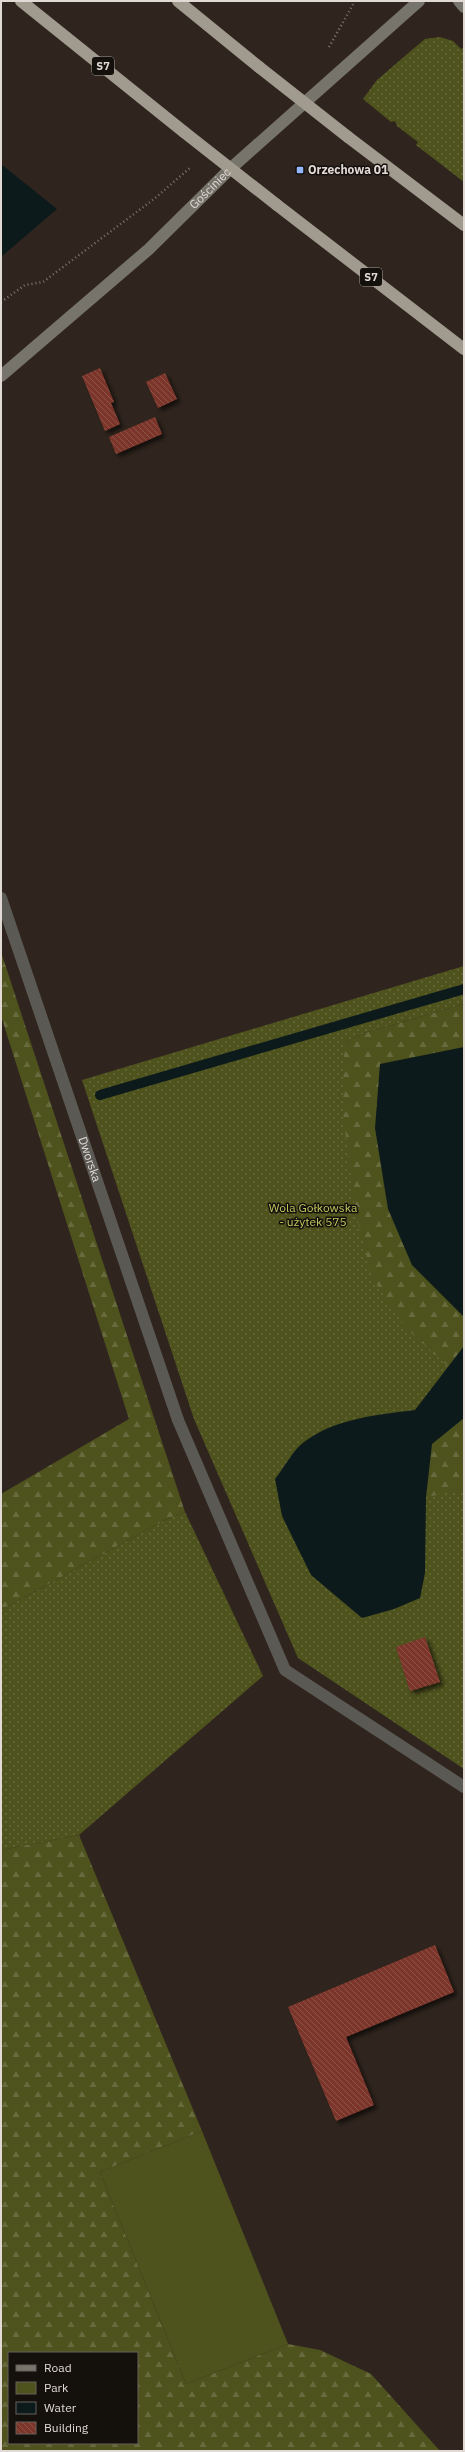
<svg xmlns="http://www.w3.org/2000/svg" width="465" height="2452" font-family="'IBM Plex Sans',sans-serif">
  <defs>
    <pattern id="green-dots" width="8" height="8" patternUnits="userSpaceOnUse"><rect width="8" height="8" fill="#4e521d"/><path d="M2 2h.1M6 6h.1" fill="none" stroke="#676a3d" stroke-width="1.8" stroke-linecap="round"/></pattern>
    <pattern id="forest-firs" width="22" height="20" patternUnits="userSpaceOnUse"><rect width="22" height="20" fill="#4e521d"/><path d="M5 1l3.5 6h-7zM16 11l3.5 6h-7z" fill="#676a3d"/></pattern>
    <pattern id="building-back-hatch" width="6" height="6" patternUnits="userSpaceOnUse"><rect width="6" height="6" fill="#7c3529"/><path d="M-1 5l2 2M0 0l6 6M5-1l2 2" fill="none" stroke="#8e5247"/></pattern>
    <filter id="shadow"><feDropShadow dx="3.5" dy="3.5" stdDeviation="2" flood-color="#0009"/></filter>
  </defs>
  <rect width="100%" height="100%" fill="#30251e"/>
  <g fill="url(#green-dots)">
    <polygon points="440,37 453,41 461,49 464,47 464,182 416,145 418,142 397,126 395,121 391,122 363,99 377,80 419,44 425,39"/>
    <polygon points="464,966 464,1004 368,1032 344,1042 464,1011 464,1769 298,1658 194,1419 82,1080"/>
    <polygon points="185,1512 263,1676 79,1835 1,1850 1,1610 165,1520"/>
  </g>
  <g fill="url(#forest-firs)" fill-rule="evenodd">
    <polygon points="1,952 185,1512 165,1520 1,1610 1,1494 129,1419 1,1016"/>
    <polygon points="464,1004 464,1047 380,1064 451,1302 464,1317 464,1346 449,1367 405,1327 372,1278 355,1209 343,1113 344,1042 368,1032"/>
    <polygon points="464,1418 464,1490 426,1497 432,1444"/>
    <path d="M79,1835L202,2131L100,2172L186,2384L288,2344L320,2350L371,2374L440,2451H1V1850ZM9,2353H137V2443H9Z"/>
  </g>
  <polygon fill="#4e521d" points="202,2131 288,2344 186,2384 100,2172"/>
  <g fill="#0c1a1c">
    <polygon points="1,164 57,209 1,257"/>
    <polygon points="464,1047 464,1317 412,1265 388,1209 375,1128 380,1064"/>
    <path d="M464,1346V1418L432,1444L426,1497L425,1573L420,1598L394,1609L362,1618L311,1575L282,1516L275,1479C284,1468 293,1450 304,1442C336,1418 377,1415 415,1410Z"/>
  </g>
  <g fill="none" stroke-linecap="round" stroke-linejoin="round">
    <polyline stroke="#0c1a1c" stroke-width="10" points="100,1095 464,989"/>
  </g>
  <g fill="url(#building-back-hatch)" filter="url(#shadow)">
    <polygon points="100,368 114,402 111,403 120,424 105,431 82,376"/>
    <polygon points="165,373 177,399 158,408 146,382"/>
    <polygon points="155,417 162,434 116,454 109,437"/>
    <polygon points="425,1637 440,1682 410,1691 396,1647"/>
    <polygon points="435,1945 454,1992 346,2037 374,2105 336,2121 288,2007"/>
  </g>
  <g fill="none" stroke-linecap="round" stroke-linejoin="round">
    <g stroke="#7f766f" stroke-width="2.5" stroke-dasharray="1 3" stroke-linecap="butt">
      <polyline points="329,47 355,1"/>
      <polyline points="1,302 25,285 43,282 154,199 191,167"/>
    </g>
    <polyline stroke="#5b5953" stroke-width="12" points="178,1420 285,1670 464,1787"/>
    <path stroke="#5b5953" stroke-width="12" id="s1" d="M1,898L178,1420"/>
    <g stroke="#77746b" stroke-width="12">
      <polyline points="459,1 464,7"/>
      <path id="s2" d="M1,376L149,249L230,169L419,1"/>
    </g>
    <g stroke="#a09b8e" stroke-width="12">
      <polyline points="21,1 184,132"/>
      <polyline points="178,1 259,67"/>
      <polyline points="348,137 464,225"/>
      <polyline points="277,205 464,349"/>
    </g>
    <g stroke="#a09b8e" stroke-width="12">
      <polyline points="259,67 348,137"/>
      <polyline points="184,132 277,205"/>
    </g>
  </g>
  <rect fill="#92b7fd" stroke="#14100c" stroke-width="1.5" x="296" y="166" width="8" height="8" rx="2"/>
  <g text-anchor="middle" stroke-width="3" stroke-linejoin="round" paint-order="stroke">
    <g fill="#14100c" stroke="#a39d98" stroke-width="1">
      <rect x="92" y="57" width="22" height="18" rx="3"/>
      <rect x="360" y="268" width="22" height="18" rx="3"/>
    </g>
    <g font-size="11" font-weight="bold" fill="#e0d9d4">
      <text x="103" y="70">S7</text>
      <text x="371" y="281">S7</text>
    </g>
    <g font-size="12" font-weight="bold" fill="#e0d9d4" stroke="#14100c" text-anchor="start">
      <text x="308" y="174">Orzechowa 01</text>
    </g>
    <g font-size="12" fill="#e0d9d4" stroke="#14100c">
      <text dy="4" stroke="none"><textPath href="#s2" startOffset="281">Gościniec</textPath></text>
      <text dy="4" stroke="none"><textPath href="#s1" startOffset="276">Dworska</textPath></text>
    </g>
    <g font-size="12" fill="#c0c85d" stroke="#14100c">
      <text x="313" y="1212">Wola Gołkowska<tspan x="313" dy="14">- użytek 575</tspan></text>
    </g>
  </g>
  <rect width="465" height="2452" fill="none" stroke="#e0d9d4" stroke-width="4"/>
  <rect x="8" y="2352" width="130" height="92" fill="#14100c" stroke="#66605c"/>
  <rect x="16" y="2365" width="20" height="6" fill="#77746b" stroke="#66605c"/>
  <text x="44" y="2372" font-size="12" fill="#e0d9d4">Road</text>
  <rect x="16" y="2382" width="20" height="12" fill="#4e521d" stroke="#66605c"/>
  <text x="44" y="2392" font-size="12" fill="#e0d9d4">Park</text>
  <rect x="16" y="2402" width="20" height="12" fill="#0c1a1c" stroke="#66605c"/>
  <text x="44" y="2412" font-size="12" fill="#e0d9d4">Water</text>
  <rect x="16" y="2422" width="20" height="12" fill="url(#building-back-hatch)" stroke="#66605c"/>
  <text x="44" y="2432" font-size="12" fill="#e0d9d4">Building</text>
</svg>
